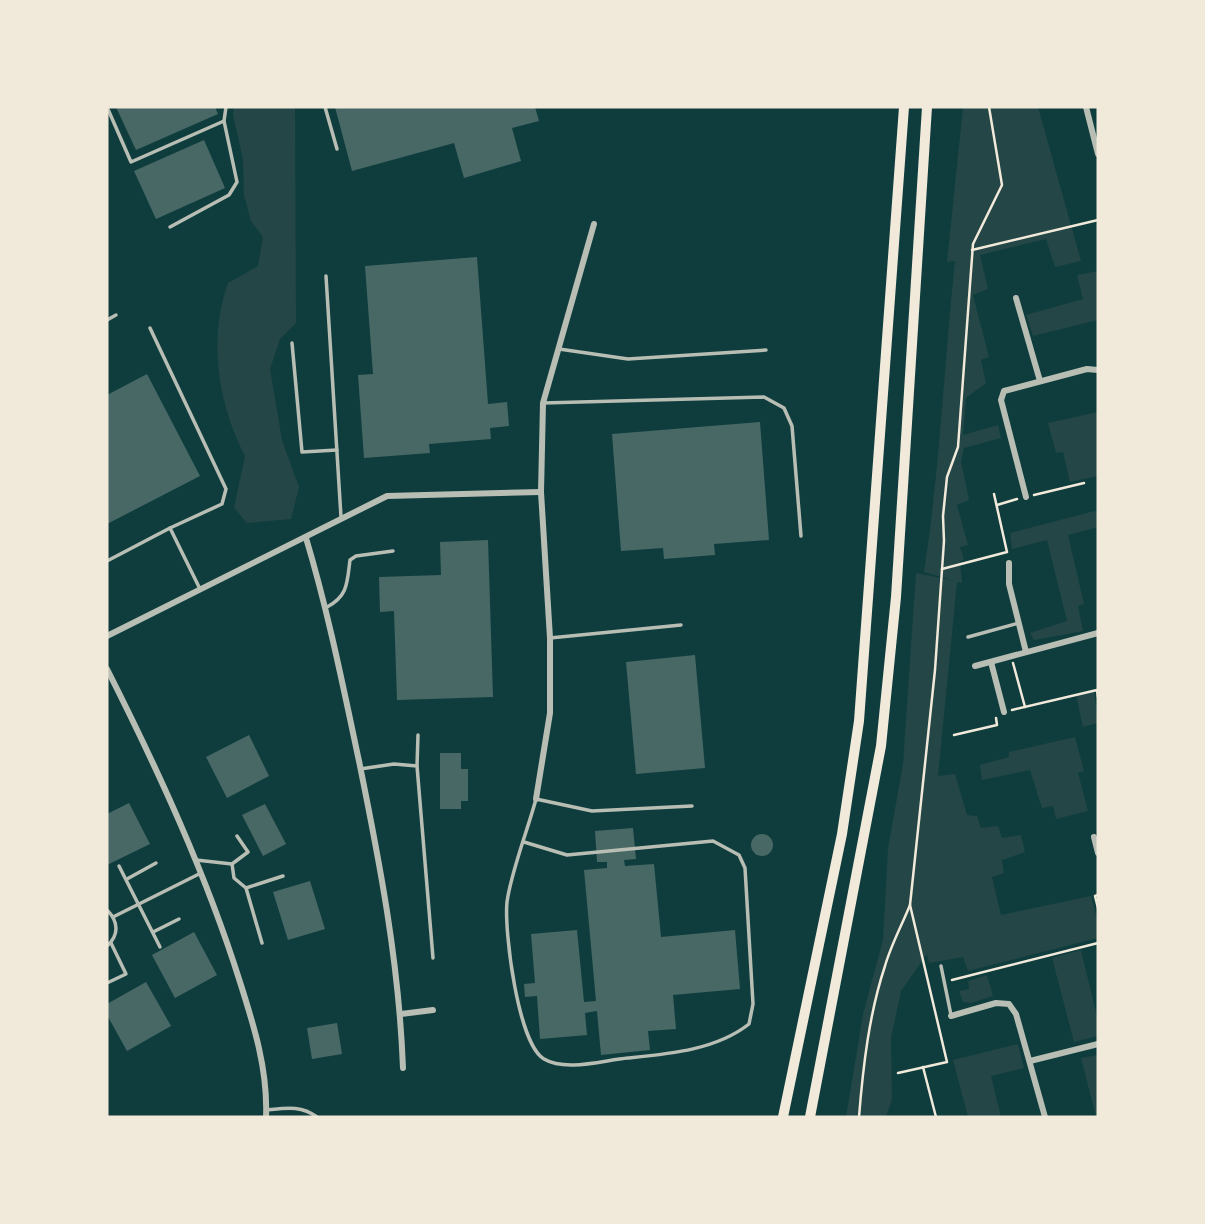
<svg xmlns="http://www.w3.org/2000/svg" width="1205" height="1224" font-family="'Libre Baskerville',serif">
  <rect width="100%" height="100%" fill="#0f3d3e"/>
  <g fill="#244646">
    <path d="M234,107H295L296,323L280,339L270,369L282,440L299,487L291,519L247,523L234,508L245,456C218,404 208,339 228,283L258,266L263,237L251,221L244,195L243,159L233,115Z"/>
    <path d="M963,107H1038L1081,261L1055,267L1046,239L980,255L988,289L973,295L989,357L981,360L986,383L966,398L963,435L998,425L1001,438L964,448L961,462L969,500L957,505L968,545L960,547L964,559L960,562L962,583L957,582L938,776L955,774L967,815L977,816L981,828L998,826L1002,838L1021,835L1025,852L1002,860L1004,873L992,877L1001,915L1091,896L1098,923V938L968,971L963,957L929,963L927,954L901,991L891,1038L892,1099L886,1117H846L863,1014L883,940L888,848L903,764L916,573L955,581L924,572C940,469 944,365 955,261L947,262Z"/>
    <polygon points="1098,271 1098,320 1033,336 1026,315 1083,299 1077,275"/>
    <polygon points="1098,412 1098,476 1070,482 1063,452 1056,453 1048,423"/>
    <polygon points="1098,510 1098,527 1068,535 1084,604 1078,606 1083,631 1034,640 1030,633 1067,621 1047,540 1012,549 1010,533"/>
    <polygon points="1094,691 1098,723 1083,727 1076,695"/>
    <polygon points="1075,737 1084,771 1078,773 1088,811 1056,819 1053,806 1042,808 1030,770 982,780 980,765 1009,757 1009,752"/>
    <polygon points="1081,950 1098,1021 1098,1036 1074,1042 1052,958"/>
    <polygon points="987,975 993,996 971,1003 963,1002 959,991 969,989 968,981"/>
    <polygon points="1018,1044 1024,1068 991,1076 1001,1117 968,1117 953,1060"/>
    <polygon points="1098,1055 1098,1117 1096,1117 1081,1058"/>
  </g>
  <g fill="#486865">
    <polygon points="116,107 215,107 218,114 136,150"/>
    <polygon points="335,107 535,107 539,121 512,128 521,161 464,178 454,143 352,171"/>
    <polygon points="204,140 225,188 156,219 134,171"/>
    <polygon points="477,257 488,404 507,402 509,426 490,428 491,439 429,444 430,453 364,458 358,375 373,374 365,266"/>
    <polygon points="147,374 200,476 107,524 107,395"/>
    <polygon points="760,422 769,540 714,544 715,555 664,559 663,548 621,551 612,434"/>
    <polygon points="488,540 493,697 397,700 394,611 380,612 379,577 441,575 440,542"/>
    <polygon points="695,655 705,768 636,774 626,662"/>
    <polygon points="249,735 269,776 227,798 206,757"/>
    <polygon points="440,753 461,753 461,769 468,769 468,801 461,801 461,809 440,809"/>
    <polygon points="129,803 150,844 107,865 107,814"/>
    <polygon points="265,804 286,844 263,856 242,815"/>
    <polygon points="633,828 636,859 624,860 625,866 654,864 661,937 735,930 740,989 673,995 676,1029 648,1031 650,1050 601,1055 597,1011 585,1013 587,1035 540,1039 537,996 525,997 524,984 535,983 531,934 577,930 584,1002 596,1001 584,870 607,868 607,862 597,862 595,831"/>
    <circle cx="762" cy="845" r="11"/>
    <polygon points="310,881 325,929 288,940 273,892"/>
    <polygon points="194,932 217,975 175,998 152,955"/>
    <polygon points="146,982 171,1026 127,1051 107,1015 107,1004"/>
    <polygon points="337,1023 342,1054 312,1059 307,1028"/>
  </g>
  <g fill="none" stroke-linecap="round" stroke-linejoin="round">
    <g stroke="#f1e9da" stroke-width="2.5">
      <polyline points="972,250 1098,220"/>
      <polyline points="1034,495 1084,483"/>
      <polyline points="997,505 1017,499"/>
      <polyline points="942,569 1007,552 994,494"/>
      <polyline points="1013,663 1025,707"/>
      <polyline points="1012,710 1097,690 1098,697"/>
      <polyline points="954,735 997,725 996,718"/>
      <polyline points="1098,895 1095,896 1098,908"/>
      <polyline points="952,980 1098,943"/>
      <polyline points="923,1067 936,1117"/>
      <polyline points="898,1073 947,1062 910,905 935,670 944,541 943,516 947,477 958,447 973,244 1002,185 989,107"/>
      <path d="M859,1117C863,1067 869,1014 885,966C891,945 902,925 910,905"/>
    </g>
    <g stroke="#b8beb3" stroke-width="3.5">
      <polyline points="107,107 131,162 224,121 226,107"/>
      <polyline points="325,107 337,149"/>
      <polyline points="170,227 229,195 237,182 224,121"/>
      <polyline points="326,276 341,517"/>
      <polyline points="107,320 116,315"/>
      <polyline points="150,328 226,489 222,504 170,528 200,589"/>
      <polyline points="292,343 302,452 337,450"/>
      <polyline points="559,349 628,359 766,350"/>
      <polyline points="543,403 764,397 784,408 792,426 801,536"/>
      <polyline points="107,561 170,528"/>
      <path d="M327,607C348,596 347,583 350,560L356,556L393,551"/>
      <polyline points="968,637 1019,623"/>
      <polyline points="550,638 681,625"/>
      <polyline points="417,766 418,735"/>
      <polyline points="360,769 394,764 417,766 433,958"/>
      <polyline points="237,836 248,852 232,864 234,878 246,888 283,876"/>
      <path d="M524,842L567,855L713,841L739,855L745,868L753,1004L749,1024C716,1050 669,1054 628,1058C604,1060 566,1072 544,1059C518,1044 504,931 507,902C511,872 528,829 536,799L592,811L692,806"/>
      <polyline points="196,860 232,864"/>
      <polyline points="119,866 160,947"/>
      <polyline points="127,879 156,863"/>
      <polyline points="246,888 262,943"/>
      <path d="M107,910C119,922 119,935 107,946"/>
      <polyline points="113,917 201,873"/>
      <polyline points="153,932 179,919"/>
      <polyline points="941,966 951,1015"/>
      <polyline points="107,983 126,974 111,943"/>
      <path d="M266,1110C286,1108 301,1105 317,1117"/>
    </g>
    <g stroke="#b8beb3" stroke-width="6">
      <polyline points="1086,107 1098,154"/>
      <polyline points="1016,298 1040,381"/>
      <polyline points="1026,497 1001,400 1004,391 1087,369 1098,370"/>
      <path d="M306,538C328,611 343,686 359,761C380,864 399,963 403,1068"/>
      <polyline points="1009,563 1009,584 1026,652"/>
      <polyline points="107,636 387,496 541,492"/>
      <polyline points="991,662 1004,712"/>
      <polyline points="975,666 1098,633"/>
      <path d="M107,669C158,770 206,874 240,982C254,1026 268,1070 266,1117"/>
      <polyline points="536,799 550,713 550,638 541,492 543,403 594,224"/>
      <polyline points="1094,837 1098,853"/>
      <polyline points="401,1014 433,1010"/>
      <polyline points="951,1016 996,1003 1009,1004 1016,1014 1045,1117"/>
      <polyline points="1030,1061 1098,1044"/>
    </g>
    <g stroke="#f1e9da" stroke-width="10">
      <polyline points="783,1117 842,834 859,721 904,107"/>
      <polyline points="810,1117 881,746 896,597 927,107"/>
    </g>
  </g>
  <rect width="1205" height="1224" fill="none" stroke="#f1e9da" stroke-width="217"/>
</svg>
